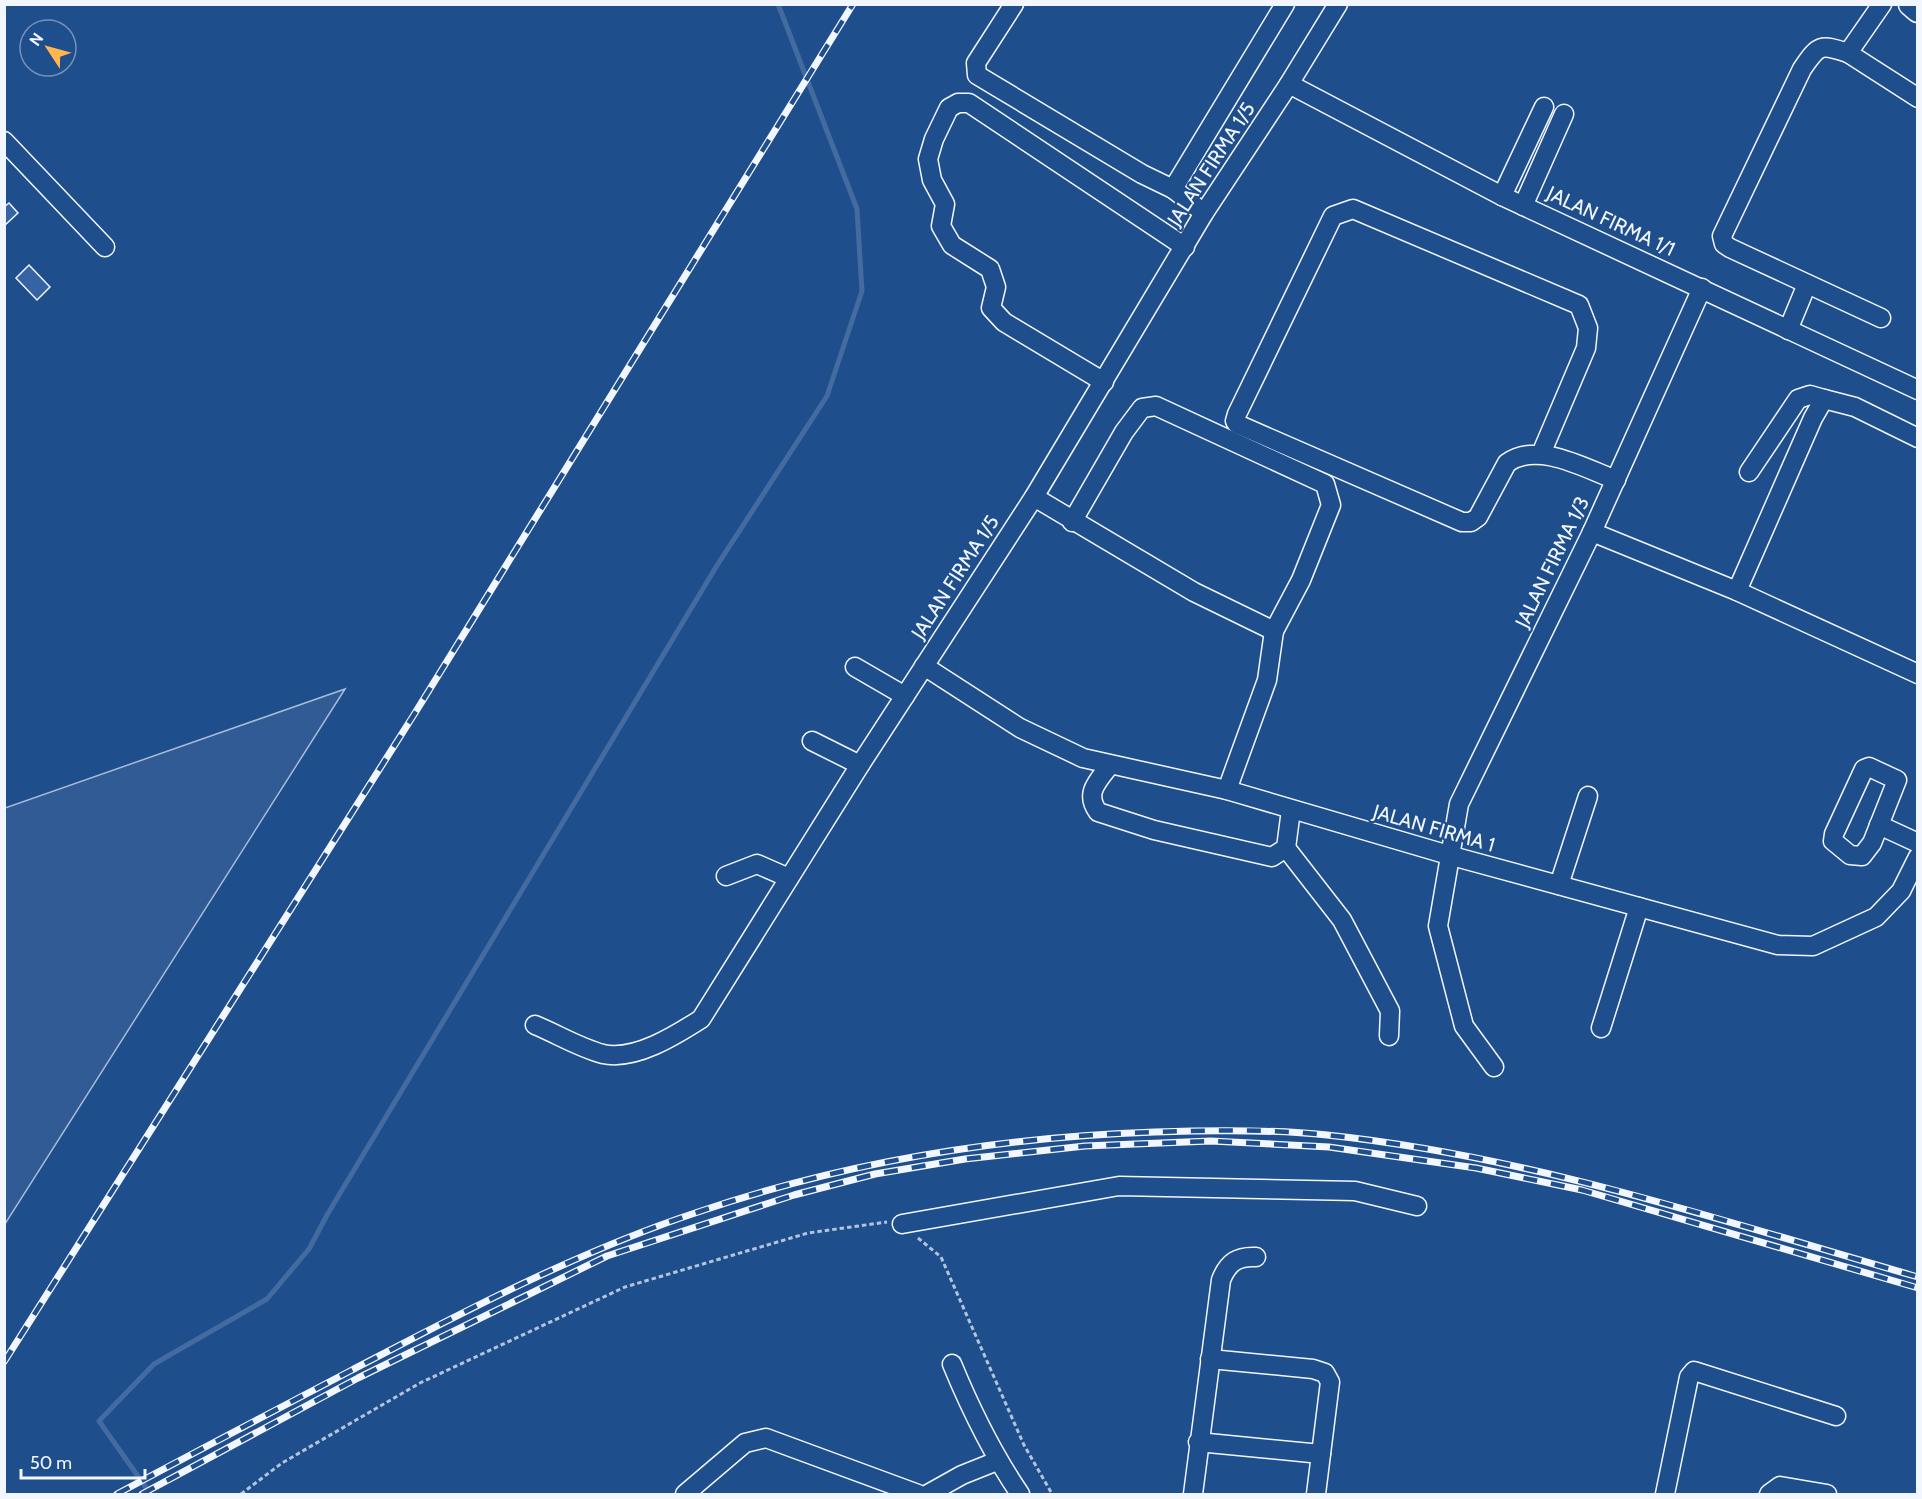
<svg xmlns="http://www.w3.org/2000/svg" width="1922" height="1499" font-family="Cabin,sans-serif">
  <rect width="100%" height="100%" fill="#1f4e8c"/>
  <polygon fill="#305b95" stroke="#a8bbd7" stroke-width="1.5" points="345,689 5,1224 5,808"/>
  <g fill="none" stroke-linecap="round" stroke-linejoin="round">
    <polyline stroke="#446ba0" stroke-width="5" points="145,1494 147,1489 99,1421 154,1364 267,1299 309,1249 327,1215 716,567 827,396 862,291 857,209 778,4"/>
  </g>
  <g fill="#3563a3" stroke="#f2f6ff" stroke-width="1.5">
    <polygon points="9,203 18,213 4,226 4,207"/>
    <polygon points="29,265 50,287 37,300 16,278"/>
  </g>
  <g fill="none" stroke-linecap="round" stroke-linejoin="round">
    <defs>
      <g id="minor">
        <polyline points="1014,4 976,63 977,75 1142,174 1173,189 1204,213"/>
        <polyline points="1882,4 1848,53 1918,98"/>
        <path d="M1848,53C1820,44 1819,44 1802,69L1722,236L1724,244L1730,248L1881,318"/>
        <polyline points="1289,84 1502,196 1918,390"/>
        <polyline points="4,141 105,247"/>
        <polyline points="1173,189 1285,4"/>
        <polyline points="1502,196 1544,107"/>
        <polyline points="1523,206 1564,114"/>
        <polyline points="1788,330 1807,284"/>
        <polyline points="1104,382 1004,322 991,308 996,287 990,269 952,245 941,226 945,204 932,180 928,159 934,139 949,108 958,103 969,103 1185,247"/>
        <path d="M1541,454L1586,348L1588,328L1579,305L1353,209L1333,216L1237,414L1235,421L1237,424L1462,522H1471L1478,517L1507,463C1538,441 1584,468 1616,480"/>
        <polyline points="1749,472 1798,399 1810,395 1824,399"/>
        <polyline points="1034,497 1194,592 1274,631"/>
        <polyline points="1072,522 1124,432 1142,408 1156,406 1325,484 1331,505 1301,580 1274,631 1267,680 1227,790"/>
        <polyline points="1592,532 1737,591 1918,674"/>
        <polyline points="1737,591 1813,418 1824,399 1855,407 1918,438"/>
        <polyline points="924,666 1020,728 1083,758 1227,790 1452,856 1778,945 1813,946 1876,917 1901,891 1918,857"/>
        <polyline points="855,667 905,696"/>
        <polyline points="812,741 860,765"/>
        <path d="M1110,765C1098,781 1084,793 1098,812L1154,830L1272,857L1286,848L1291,810"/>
        <polygon points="1869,767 1897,780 1872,843 1862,856 1850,855 1833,841 1834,834 1864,769"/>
        <polyline points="1879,825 1918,843"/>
        <polyline points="1286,848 1342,920 1390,1011 1389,1036"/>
        <polyline points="726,876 757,864 789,878"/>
        <polyline points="1559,885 1588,796"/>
        <path d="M535,1025C557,1034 580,1048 603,1054C635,1061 676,1035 701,1019L860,765L1034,497L1204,213L1289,84L1338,4"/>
        <polyline points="1601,1028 1639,907"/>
        <polyline points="1494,1067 1464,1026 1438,926 1459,804 1592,532 1702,288"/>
        <polyline points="902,1224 1119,1186 1355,1191 1417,1206"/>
        <polyline points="1210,1359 1313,1369 1325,1373 1330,1382 1316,1494"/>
        <path d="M952,1364C971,1410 992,1453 1020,1494"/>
        <polyline points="1198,1442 1321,1454"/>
        <polyline points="685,1494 745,1443 766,1438 918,1494"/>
        <polyline points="928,1494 962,1475 997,1461"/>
        <path d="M1193,1494L1221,1280C1228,1262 1238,1256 1256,1257"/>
        <polyline points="1665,1494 1689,1377 1694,1371 1836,1416"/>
        <polyline points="1769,1494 1780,1486 1827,1494"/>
      </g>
      <polyline id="major" points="1911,4 1918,10"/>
    </defs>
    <use href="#minor" stroke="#f2f6ff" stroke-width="21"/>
    <use href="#major" stroke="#f2f6ff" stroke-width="27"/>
    <g stroke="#b3c4dc" stroke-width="3" stroke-dasharray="4.5 3" stroke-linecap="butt">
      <polyline points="918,1238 941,1257 1024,1445 1052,1494"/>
      <polyline points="241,1494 282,1463 420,1383 625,1287 808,1233 887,1222"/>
    </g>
    <use href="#minor" stroke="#1f4e8c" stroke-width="18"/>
    <use href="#major" stroke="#1f4e8c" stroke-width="24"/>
    <defs>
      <g id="rail">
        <polyline points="4,1362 415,713 853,4"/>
        <path d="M117,1494C195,1452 274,1411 352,1370C465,1311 577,1252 698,1212C845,1162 1000,1137 1155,1132C1212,1130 1270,1129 1327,1135C1529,1156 1723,1221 1918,1277"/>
        <polyline points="142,1494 358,1378 607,1256 794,1195 875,1174 965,1159 1085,1146 1211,1141 1329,1147 1476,1168 1582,1190 1918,1288"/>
      </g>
    </defs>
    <use href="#rail" stroke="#f2f6ff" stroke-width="7"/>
    <use href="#rail" stroke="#1f4e8c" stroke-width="4.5" stroke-dasharray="14" stroke-linecap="butt"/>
  </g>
  <g text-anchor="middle" stroke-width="4.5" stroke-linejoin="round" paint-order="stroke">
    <g font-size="20" fill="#f2f6ff" stroke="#1f4e8c">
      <text transform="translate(1211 164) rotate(-57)" y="7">JALAN FIRMA 1/5</text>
      <text transform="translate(1611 221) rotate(25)" y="7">JALAN FIRMA 1/1</text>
      <text transform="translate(1552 562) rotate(-64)" y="7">JALAN FIRMA 1/3</text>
      <text transform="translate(955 577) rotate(-57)" y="7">JALAN FIRMA 1/5</text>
      <text transform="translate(1434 828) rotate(16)" y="7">JALAN FIRMA 1</text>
    </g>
  </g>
  <rect width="1922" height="1499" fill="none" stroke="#f2f6ff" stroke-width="12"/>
  <g transform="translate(48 48) rotate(306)"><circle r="28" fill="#1f4e8c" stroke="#7391ba" stroke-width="1.5"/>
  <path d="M0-4.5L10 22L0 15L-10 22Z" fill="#ffb74d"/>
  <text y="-9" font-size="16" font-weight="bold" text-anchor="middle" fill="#f2f6ff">N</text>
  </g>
  <path d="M21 1469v9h124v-9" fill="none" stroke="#f2f6ff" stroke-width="3"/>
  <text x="30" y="1469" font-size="18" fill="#f2f6ff" stroke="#1f4e8c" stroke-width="4.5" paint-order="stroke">50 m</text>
</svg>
